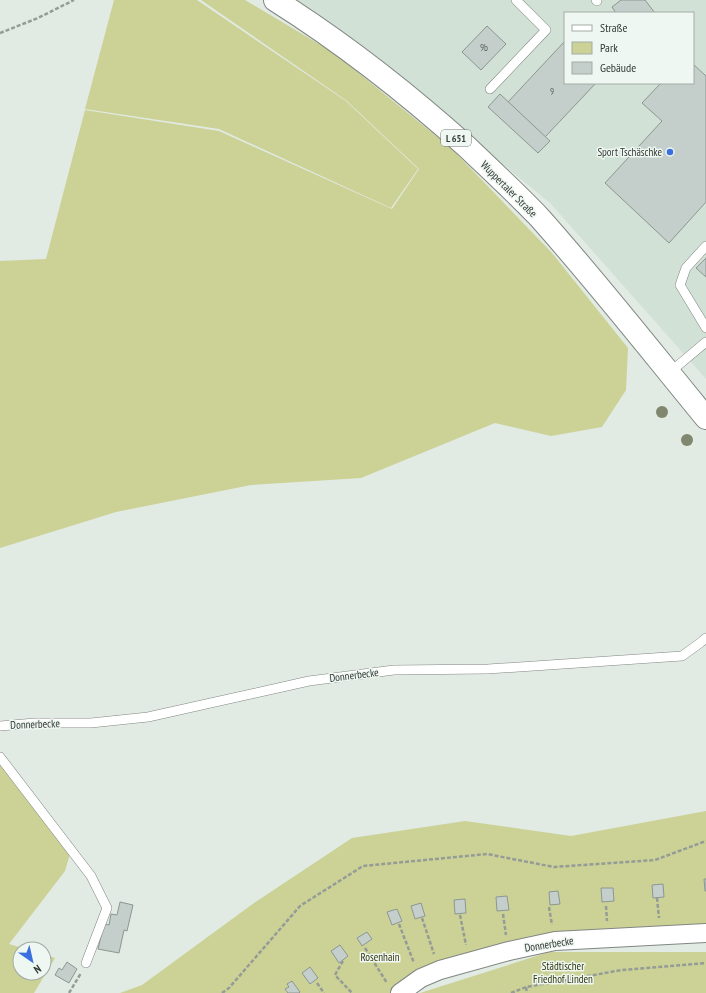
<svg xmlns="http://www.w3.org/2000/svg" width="706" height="993" font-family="'PT Sans Narrow',sans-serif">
  <rect width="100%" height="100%" fill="#e1eae3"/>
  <path fill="#d1e1d6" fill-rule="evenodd" d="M288,0H706V379L551,204L348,36ZM565,13H693V83H565Z"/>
  <g fill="#ccd296">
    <polygon points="114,0 197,0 346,101 418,169 391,208 219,129 85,109"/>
    <polygon points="201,0 245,0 334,53 452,149 552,253 628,348 626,390 602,427 551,436 495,423 361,478 251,485 116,512 0,548 0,261 46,259 85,110 219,131 392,209 419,169 347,101"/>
    <polygon points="0,762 70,854 65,871 9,944 26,949 20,949 20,973 44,973 44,954 55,958 34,993 0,993"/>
    <polygon points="706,811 706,935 555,935 392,993 120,993 142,985 254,903 352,838 465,821 571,836"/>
    <polygon points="549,952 706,952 706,993 420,993"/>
  </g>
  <g fill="#c4cfcc" stroke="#8c9693">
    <polygon points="621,0 645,0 655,13 616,13 612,7"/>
    <polygon points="487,26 506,44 481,70 462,52"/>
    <polygon points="565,41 565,83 596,83 545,137 508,102"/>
    <polygon points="693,64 706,76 706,202 669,243 605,183 662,121 642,103 661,83 693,83"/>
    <polygon points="500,94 550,141 538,153 488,107"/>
    <polygon points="706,258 706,277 696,268"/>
    <polygon points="704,879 706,879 706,891 705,891"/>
    <polygon points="663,884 664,897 653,898 652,885"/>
    <polygon points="601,888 613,888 614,901 602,902"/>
    <polygon points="558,891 560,904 550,905 549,892"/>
    <polygon points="507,896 509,910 497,911 496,897"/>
    <polygon points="465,899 466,913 455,914 454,900"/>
    <polygon points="120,902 133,905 127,931 124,930 119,953 98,949 104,924 109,925 111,914 117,915"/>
    <polygon points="421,903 425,916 415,919 411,906"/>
    <polygon points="397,909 402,921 392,925 387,912"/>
    <polygon points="367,932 372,939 362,946 357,938"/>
    <polygon points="340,945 348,956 339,963 331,951"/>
    <polygon points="67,962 77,969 69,983 55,975 59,968 62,970"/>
    <polygon points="310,967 318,978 310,984 302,973"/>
    <polygon points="292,981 300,992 299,993 288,993 285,989 289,987 287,984"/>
  </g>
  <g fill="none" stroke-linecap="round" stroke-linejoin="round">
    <defs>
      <g id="service">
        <polyline points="596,0 597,1"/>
        <polyline points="490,89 546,30 516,0"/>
        <polyline points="706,246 686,268 680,285 706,328"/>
        <polyline points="669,373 706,342"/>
        <polyline points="0,726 35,723 91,723 148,717 309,681 394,670 488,669 682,656 700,643 706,638"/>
        <polyline points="0,757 91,876 107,908 86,963"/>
      </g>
      <polyline id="minor" points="400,993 421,978 440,970 509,951 555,941 706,933"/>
      <path id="primary" d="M275,0C343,43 407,93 467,147C491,170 516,193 539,217C597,282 651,351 706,418"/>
    </defs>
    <use href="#service" stroke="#808782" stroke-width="10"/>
    <use href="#minor" stroke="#808782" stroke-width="20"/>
    <use href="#primary" stroke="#808782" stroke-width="24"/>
    <g stroke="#959c96" stroke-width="2.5" stroke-dasharray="4 2" stroke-linecap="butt">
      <polyline points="0,33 38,18 74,0"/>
      <polyline points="657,898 659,918"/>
      <polyline points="606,906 607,921"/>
      <polyline points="549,907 552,925"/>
      <polyline points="503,914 506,935"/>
      <polyline points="460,915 466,945"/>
      <polyline points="422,918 434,954"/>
      <polyline points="399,924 414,963"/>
      <polyline points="365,948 387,983"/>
      <polyline points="343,961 335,975 352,993"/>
      <polyline points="317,983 324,993"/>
      <polyline points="526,987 527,993"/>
      <polyline points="69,993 81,973"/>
      <polyline points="222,993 229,988 300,906 363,866 487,854 554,867 655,860 706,841"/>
      <polyline points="511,993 526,987 622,970 706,963"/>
    </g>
    <use href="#service" stroke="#fff" stroke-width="9"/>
    <use href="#minor" stroke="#fff" stroke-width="18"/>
    <use href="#primary" stroke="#fff" stroke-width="22"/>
  </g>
  <g fill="#81876e">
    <circle cx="662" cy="412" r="6"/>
    <circle cx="687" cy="440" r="6"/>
  </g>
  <circle fill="#3b6fdf" stroke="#eef7f1" stroke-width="1.5" cx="670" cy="152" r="4"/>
  <g text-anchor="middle" stroke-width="3" stroke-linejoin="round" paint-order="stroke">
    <g font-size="9" fill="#595e5c">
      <text x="484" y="51">9b</text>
      <text x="552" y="95">9</text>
    </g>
    <rect fill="#eef7f1" stroke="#6c726e" stroke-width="1" x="441" y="130" width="30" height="16" rx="3"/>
    <g font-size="10" font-weight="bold" fill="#353936">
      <text x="456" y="142">L 651</text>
    </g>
    <g font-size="11" fill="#353936" stroke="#eef7f1" text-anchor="end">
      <text x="662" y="156">Sport Tschäschke</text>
    </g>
    <g font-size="11" fill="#353936" stroke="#eef7f1">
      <text transform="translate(509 189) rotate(45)" y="4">Wuppertaler Straße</text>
      <text transform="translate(354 675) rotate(-7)" y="4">Donnerbecke</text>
      <text transform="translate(35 724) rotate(-2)" y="4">Donnerbecke</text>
      <text transform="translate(549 944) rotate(-9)" y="4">Donnerbecke</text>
    </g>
    <g font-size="11" fill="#33360e" stroke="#eef7f1">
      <text x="380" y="961">Rosenhain</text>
      <text x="563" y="970">Städtischer<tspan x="563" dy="13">Friedhof Linden</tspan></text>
    </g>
  </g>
  <rect x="564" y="12" width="130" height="72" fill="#eef7f1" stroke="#a4aba6"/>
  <rect x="572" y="25" width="20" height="6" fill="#ffffff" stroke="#a4aba6"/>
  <text x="600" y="32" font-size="12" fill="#353936">Straße</text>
  <rect x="572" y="42" width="20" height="12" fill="#ccd296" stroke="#a4aba6"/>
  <text x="600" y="52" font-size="12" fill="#353936">Park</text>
  <rect x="572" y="62" width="20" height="12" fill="#c4cfcc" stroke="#a4aba6"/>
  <text x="600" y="72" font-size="12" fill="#353936">Gebäude</text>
  <g transform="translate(32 961) rotate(146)"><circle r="19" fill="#eef7f1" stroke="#a4aba6"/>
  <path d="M0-3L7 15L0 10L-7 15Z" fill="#3b6fdf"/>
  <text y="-6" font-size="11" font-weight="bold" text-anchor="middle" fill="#353936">N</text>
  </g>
</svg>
